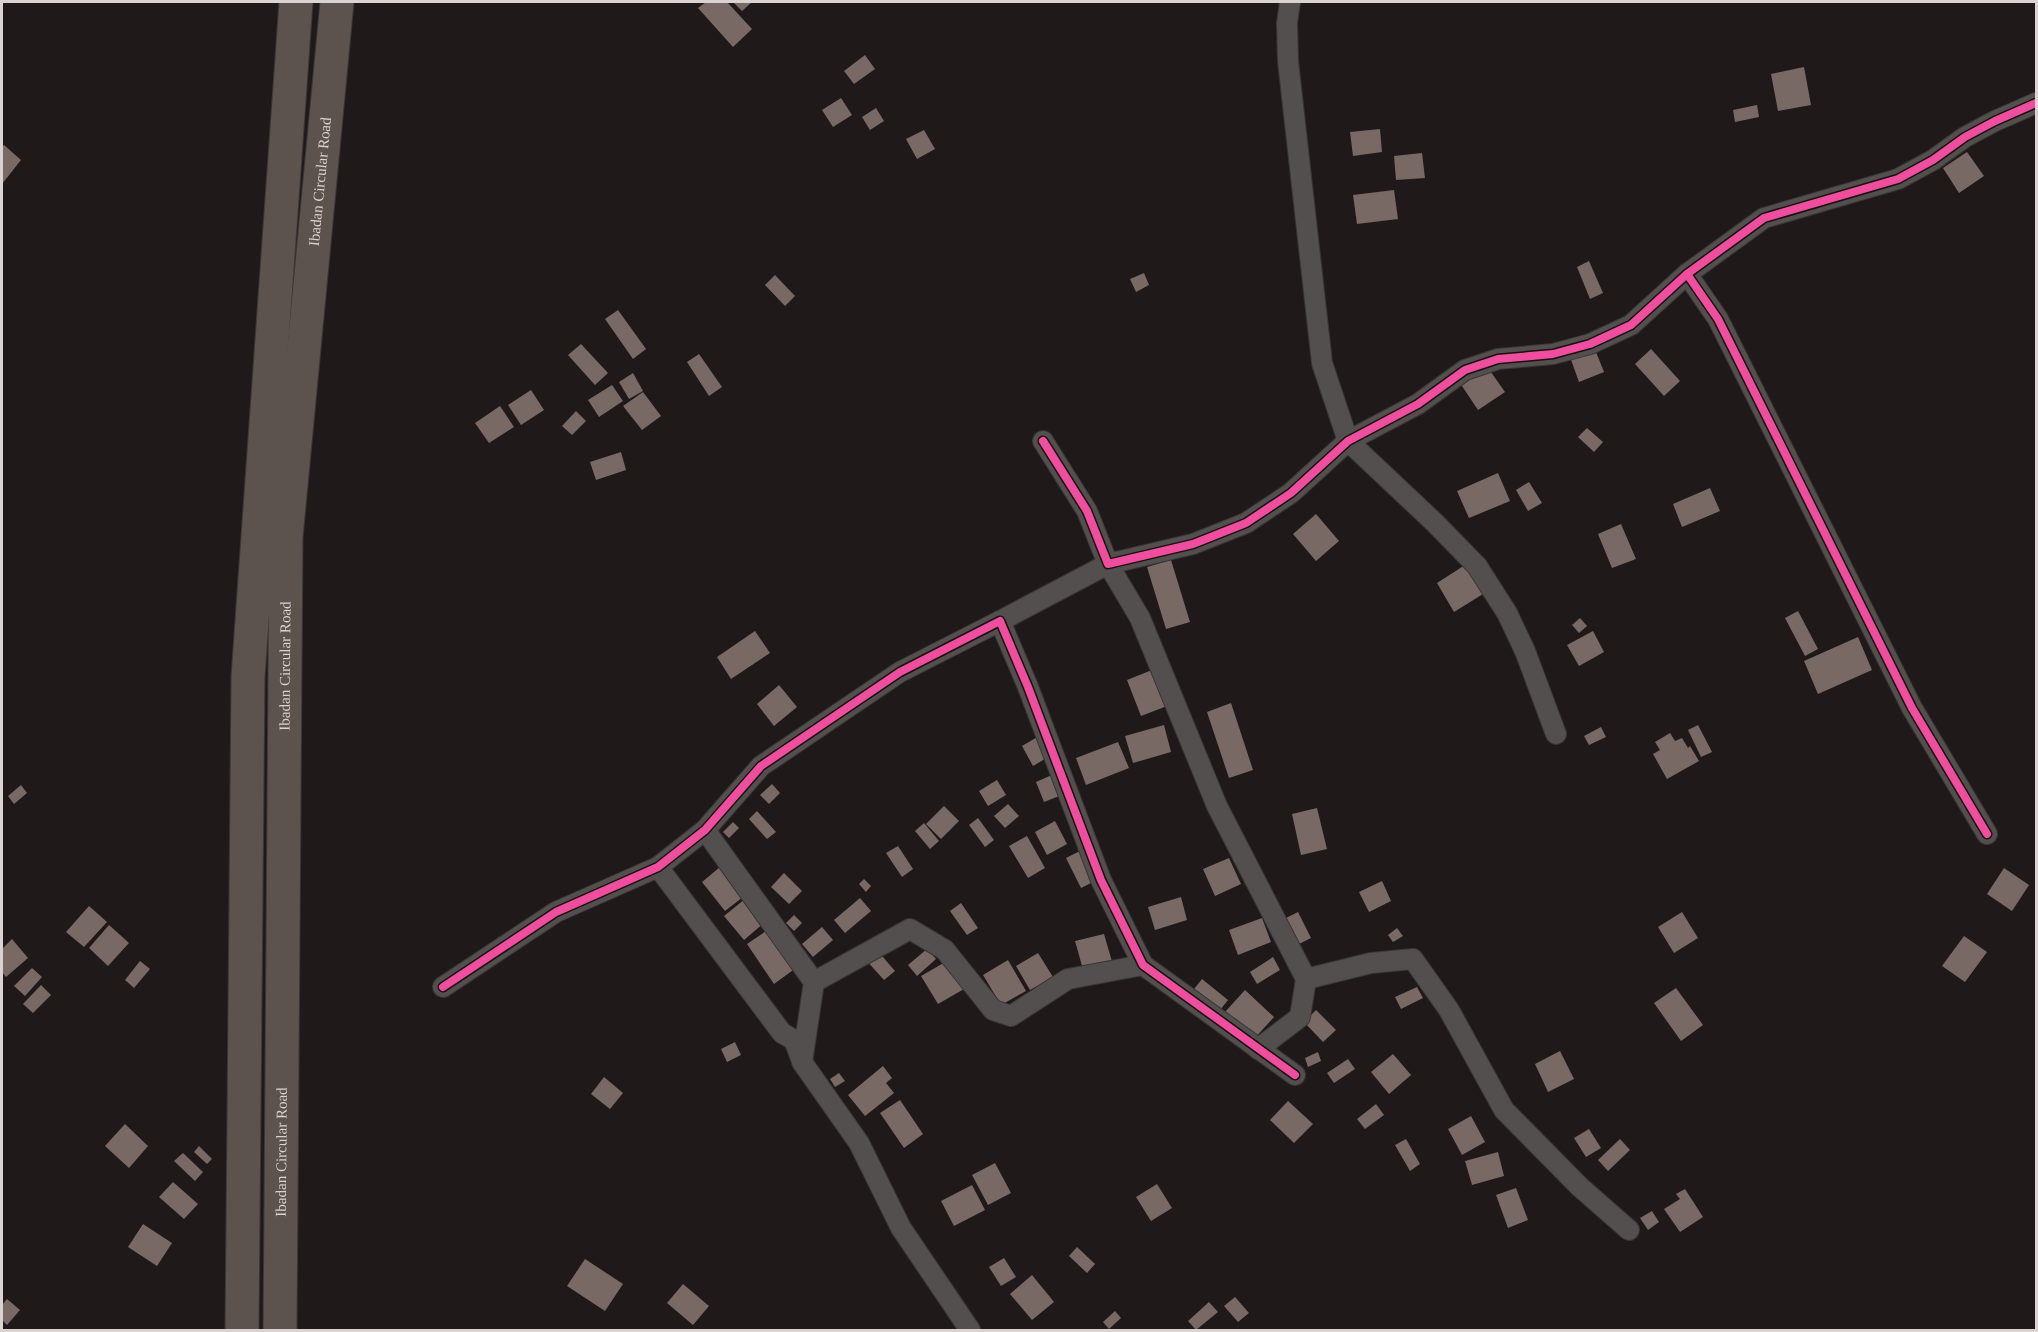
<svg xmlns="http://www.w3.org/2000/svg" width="2038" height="1332" font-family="'Times New Roman',serif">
  <rect width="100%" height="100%" fill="#1f1a19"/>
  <g fill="#786964">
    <polygon points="706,2 727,2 752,29 733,47 698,8"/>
    <polygon points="733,2 752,2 742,11"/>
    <polygon points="865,55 875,69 854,84 844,71"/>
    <polygon points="1804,67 1811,105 1778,111 1771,74"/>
    <polygon points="841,98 852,115 833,127 822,110"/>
    <polygon points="1757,105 1759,117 1735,122 1733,110"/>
    <polygon points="876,108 884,121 870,130 862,117"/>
    <polygon points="1380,129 1382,152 1353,156 1350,132"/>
    <polygon points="924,130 935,149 917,159 906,139"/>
    <polygon points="4,145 21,160 2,184 2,147"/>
    <polygon points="1967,152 1984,176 1959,193 1943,168"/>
    <polygon points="1422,153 1425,178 1396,180 1394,156"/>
    <polygon points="1394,190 1398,219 1357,224 1353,195"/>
    <polygon points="1589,261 1603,293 1590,299 1577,267"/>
    <polygon points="1144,273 1149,285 1136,292 1130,279"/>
    <polygon points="775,275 795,296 785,306 765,285"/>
    <polygon points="618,310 646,349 633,359 605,319"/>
    <polygon points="581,344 608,373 595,385 568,355"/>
    <polygon points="1594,347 1604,372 1579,382 1570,357"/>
    <polygon points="1651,349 1680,381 1664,396 1635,364"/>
    <polygon points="699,354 722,387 709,396 687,362"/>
    <polygon points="1486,365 1505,392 1478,410 1460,383"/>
    <polygon points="633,373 643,391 629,399 619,382"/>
    <polygon points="612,385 623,401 599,417 588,400"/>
    <polygon points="531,390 544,410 521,425 508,405"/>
    <polygon points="643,392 661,416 642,430 623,406"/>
    <polygon points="500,406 514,427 489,443 475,423"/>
    <polygon points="576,411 586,421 572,435 562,426"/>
    <polygon points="1587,428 1603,442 1594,452 1578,437"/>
    <polygon points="621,452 626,470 596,480 590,462"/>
    <polygon points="1498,473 1510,501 1469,518 1457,491"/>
    <polygon points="1529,482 1542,503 1528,511 1516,490"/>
    <polygon points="1710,488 1720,511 1682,527 1673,504"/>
    <polygon points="1316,514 1339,541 1316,561 1293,534"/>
    <polygon points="1621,524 1636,559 1612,568 1598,534"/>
    <polygon points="1171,560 1190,622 1166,629 1147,567"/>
    <polygon points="1465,565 1483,594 1454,612 1437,583"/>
    <polygon points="1798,611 1818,649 1805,656 1785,618"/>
    <polygon points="1580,618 1587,626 1579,633 1572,625"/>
    <polygon points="755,631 770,653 731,679 717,657"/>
    <polygon points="1593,631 1604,652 1579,666 1567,645"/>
    <polygon points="1858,637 1872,670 1818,694 1804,661"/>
    <polygon points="1152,670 1167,706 1141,716 1127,680"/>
    <polygon points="779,685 797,707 774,726 757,704"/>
    <polygon points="1231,703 1253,770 1229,778 1207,712"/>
    <polygon points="1164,725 1171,752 1133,763 1125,736"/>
    <polygon points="1698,725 1712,752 1701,757 1688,730"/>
    <polygon points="1601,727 1606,737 1589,745 1584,736"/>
    <polygon points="1670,733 1675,741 1682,738 1688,748 1690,746 1699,761 1667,779 1653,754 1660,750 1655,742"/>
    <polygon points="1039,736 1050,756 1033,766 1022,746"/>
    <polygon points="1118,742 1129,768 1086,785 1076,758"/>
    <polygon points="1054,774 1062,795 1044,802 1036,782"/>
    <polygon points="997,780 1006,795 988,806 979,791"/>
    <polygon points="772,784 780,793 769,804 760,795"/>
    <polygon points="21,785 27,793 14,804 8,796"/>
    <polygon points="1008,804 1019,816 1005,828 994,816"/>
    <polygon points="944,806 959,821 941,839 926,824"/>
    <polygon points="1317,808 1327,849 1301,855 1292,814"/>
    <polygon points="757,811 776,832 767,839 749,819"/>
    <polygon points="978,818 994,840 985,847 969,825"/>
    <polygon points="1055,821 1067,844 1047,855 1035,832"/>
    <polygon points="733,822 739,828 729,838 723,832"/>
    <polygon points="924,823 939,841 930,849 915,831"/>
    <polygon points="1027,836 1045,868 1028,878 1009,846"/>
    <polygon points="898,846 913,869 902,877 886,853"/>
    <polygon points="1080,851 1095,881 1081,888 1066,858"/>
    <polygon points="1229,858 1241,884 1215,896 1203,869"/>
    <polygon points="720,867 743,897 725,911 702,882"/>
    <polygon points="2004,868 2029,885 2012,911 1987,894"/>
    <polygon points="784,873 802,891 789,904 771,887"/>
    <polygon points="864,879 871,886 866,892 859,884"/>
    <polygon points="1382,881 1391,901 1369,912 1359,892"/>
    <polygon points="1181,897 1187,920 1155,930 1148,907"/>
    <polygon points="860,898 871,911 845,933 834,920"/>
    <polygon points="745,899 764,923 744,940 724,916"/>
    <polygon points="961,903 978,928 967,935 950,911"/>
    <polygon points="89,906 107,922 84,947 66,932"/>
    <polygon points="1298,912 1311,938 1297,945 1284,919"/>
    <polygon points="1682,912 1698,938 1674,953 1658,927"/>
    <polygon points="794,915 802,923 794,931 786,923"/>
    <polygon points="1262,918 1271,942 1238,955 1229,930"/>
    <polygon points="109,925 129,943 108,966 89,948"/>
    <polygon points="822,927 833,940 813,957 802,944"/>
    <polygon points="1397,928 1403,936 1393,942 1388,935"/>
    <polygon points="769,929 796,968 774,984 747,944"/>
    <polygon points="1104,934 1113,965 1084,973 1075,941"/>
    <polygon points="1964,936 1987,952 1965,982 1942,966"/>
    <polygon points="12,939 28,958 6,977 2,972 2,949"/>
    <polygon points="876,949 895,971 884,980 865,959"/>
    <polygon points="927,949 936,959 917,976 908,965"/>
    <polygon points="1038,953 1053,977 1030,990 1016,966"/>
    <polygon points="1273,957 1280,970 1257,984 1250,972"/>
    <polygon points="1008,960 1026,991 1001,1005 983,975"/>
    <polygon points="140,961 150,969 134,988 125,980"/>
    <polygon points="947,961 964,989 938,1004 921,976"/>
    <polygon points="32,968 42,977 25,996 14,986"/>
    <polygon points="1202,979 1228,1000 1220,1010 1194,989"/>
    <polygon points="41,985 51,995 33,1013 23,1004"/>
    <polygon points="1417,987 1423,998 1401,1009 1395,997"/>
    <polygon points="1676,988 1703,1025 1681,1041 1654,1003"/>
    <polygon points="1245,990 1274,1017 1254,1039 1225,1012"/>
    <polygon points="1316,1010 1336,1030 1323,1042 1304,1022"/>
    <polygon points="735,1042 741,1055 727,1062 721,1049"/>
    <polygon points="1560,1051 1574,1079 1548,1092 1535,1064"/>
    <polygon points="1318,1052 1321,1061 1308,1067 1305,1058"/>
    <polygon points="1393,1054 1411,1075 1389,1094 1371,1072"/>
    <polygon points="1348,1059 1355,1069 1334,1083 1327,1073"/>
    <polygon points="883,1066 892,1078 886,1083 894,1093 865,1116 848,1095"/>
    <polygon points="839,1073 845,1081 835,1087 830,1079"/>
    <polygon points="604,1077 623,1093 610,1109 591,1094"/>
    <polygon points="900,1100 923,1134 904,1148 880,1113"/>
    <polygon points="1288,1101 1313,1124 1294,1143 1270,1120"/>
    <polygon points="1376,1104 1384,1115 1365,1129 1357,1119"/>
    <polygon points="1471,1116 1485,1142 1462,1155 1448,1129"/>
    <polygon points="125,1124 148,1146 129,1168 105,1146"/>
    <polygon points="1589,1129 1601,1148 1586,1157 1574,1138"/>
    <polygon points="1406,1139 1420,1164 1410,1171 1395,1145"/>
    <polygon points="1620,1139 1630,1150 1608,1171 1598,1160"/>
    <polygon points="199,1146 212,1159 207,1164 194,1152"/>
    <polygon points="1498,1152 1504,1176 1472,1185 1465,1161"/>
    <polygon points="183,1153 203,1172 195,1181 174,1161"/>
    <polygon points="995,1163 1011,1193 988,1205 972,1175"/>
    <polygon points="173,1182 198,1204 184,1219 159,1197"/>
    <polygon points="1157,1184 1172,1208 1151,1221 1136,1197"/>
    <polygon points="972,1185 985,1210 954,1226 941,1201"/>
    <polygon points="1516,1188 1528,1220 1508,1228 1496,1195"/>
    <polygon points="1685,1189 1703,1217 1680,1232 1664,1209 1680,1199 1676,1194"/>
    <polygon points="1652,1211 1659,1222 1648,1230 1640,1218"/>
    <polygon points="143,1224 172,1243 157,1266 128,1247"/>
    <polygon points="1077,1247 1095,1264 1087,1273 1069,1256"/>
    <polygon points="1004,1258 1016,1277 1001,1286 989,1267"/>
    <polygon points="585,1259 623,1284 605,1311 567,1286"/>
    <polygon points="1032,1275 1054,1302 1032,1320 1010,1294"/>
    <polygon points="683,1284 709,1306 693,1325 667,1303"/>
    <polygon points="1235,1297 1249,1313 1238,1322 1224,1306"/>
    <polygon points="7,1299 20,1310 7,1325 2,1320 2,1305"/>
    <polygon points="1209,1302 1218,1312 1196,1330 1188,1321"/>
    <polygon points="1115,1311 1121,1318 1109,1329 1103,1322"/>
  </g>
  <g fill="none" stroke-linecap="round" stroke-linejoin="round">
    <defs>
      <g id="minor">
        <polyline points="1290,2 1287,23 1288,61 1322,363 1348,441 1435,523 1477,566 1507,613 1525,651 1556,734"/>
        <polyline points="1687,274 1718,319 1912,708 1987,834"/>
        <polyline points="1043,441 1087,511 1108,564 1193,544 1246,523 1291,493 1348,441 1418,404 1465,370 1498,359 1553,354 1590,344 1631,325 1687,274 1764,218 1898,179 1933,160 1965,137 1995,121 2036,103"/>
        <polyline points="1000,621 1108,564 1140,618 1217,806 1306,979 1300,1017 1258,1049"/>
        <polyline points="705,830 814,982 802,1062 859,1143 901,1228 970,1330"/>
        <polyline points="658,867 782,1033 794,1040 802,1061"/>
        <polyline points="1306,979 1371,963 1413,959 1449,1010 1504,1110 1580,1187 1629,1230"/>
        <polyline points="814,982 910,929 945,950 993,1010 1011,1016 1068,979 1143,965"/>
        <polyline points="443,987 556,912 658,867 705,830 761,766 900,672 1000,621 1028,687 1101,880 1143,965 1295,1075"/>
      </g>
      <g id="trunk">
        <polyline points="242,1330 248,677 296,2"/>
        <path id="s1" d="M280,1330L286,537L337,2"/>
      </g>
    </defs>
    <use href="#minor" stroke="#3a3636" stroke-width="22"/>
    <use href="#trunk" stroke="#3a3636" stroke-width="35"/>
    <use href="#minor" stroke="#534f4e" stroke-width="20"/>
    <use href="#trunk" stroke="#5c524e" stroke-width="33"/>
    <defs>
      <g id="cycleway">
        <polyline points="1687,274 1718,319 1912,708 1987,834"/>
        <polyline points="1043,441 1087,511 1108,564 1193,544 1246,523 1291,493 1348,441 1418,404 1465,370 1498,359 1553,354 1590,344 1631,325 1687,274 1764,218 1898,179 1933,160 1965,137 1995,121 2036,103"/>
        <polyline points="443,987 556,912 658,867 705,830 761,766 900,672 1000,621 1028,687 1101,880 1143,965 1295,1075"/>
      </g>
    </defs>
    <use href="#cycleway" stroke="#19100d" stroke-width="11"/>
    <use href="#cycleway" stroke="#ef4d9e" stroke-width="8"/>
  </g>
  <g text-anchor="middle" stroke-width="6" stroke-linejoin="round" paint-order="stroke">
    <g font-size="15" fill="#dad3d1" stroke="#19100d">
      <text dy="5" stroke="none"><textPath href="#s1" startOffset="1150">Ibadan Circular Road</textPath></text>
      <text dy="5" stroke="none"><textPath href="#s1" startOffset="664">Ibadan Circular Road</textPath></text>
      <text dy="5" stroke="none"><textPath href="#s1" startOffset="178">Ibadan Circular Road</textPath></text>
    </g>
  </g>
  <rect width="2038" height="1332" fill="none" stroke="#dad3d1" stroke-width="6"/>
</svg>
